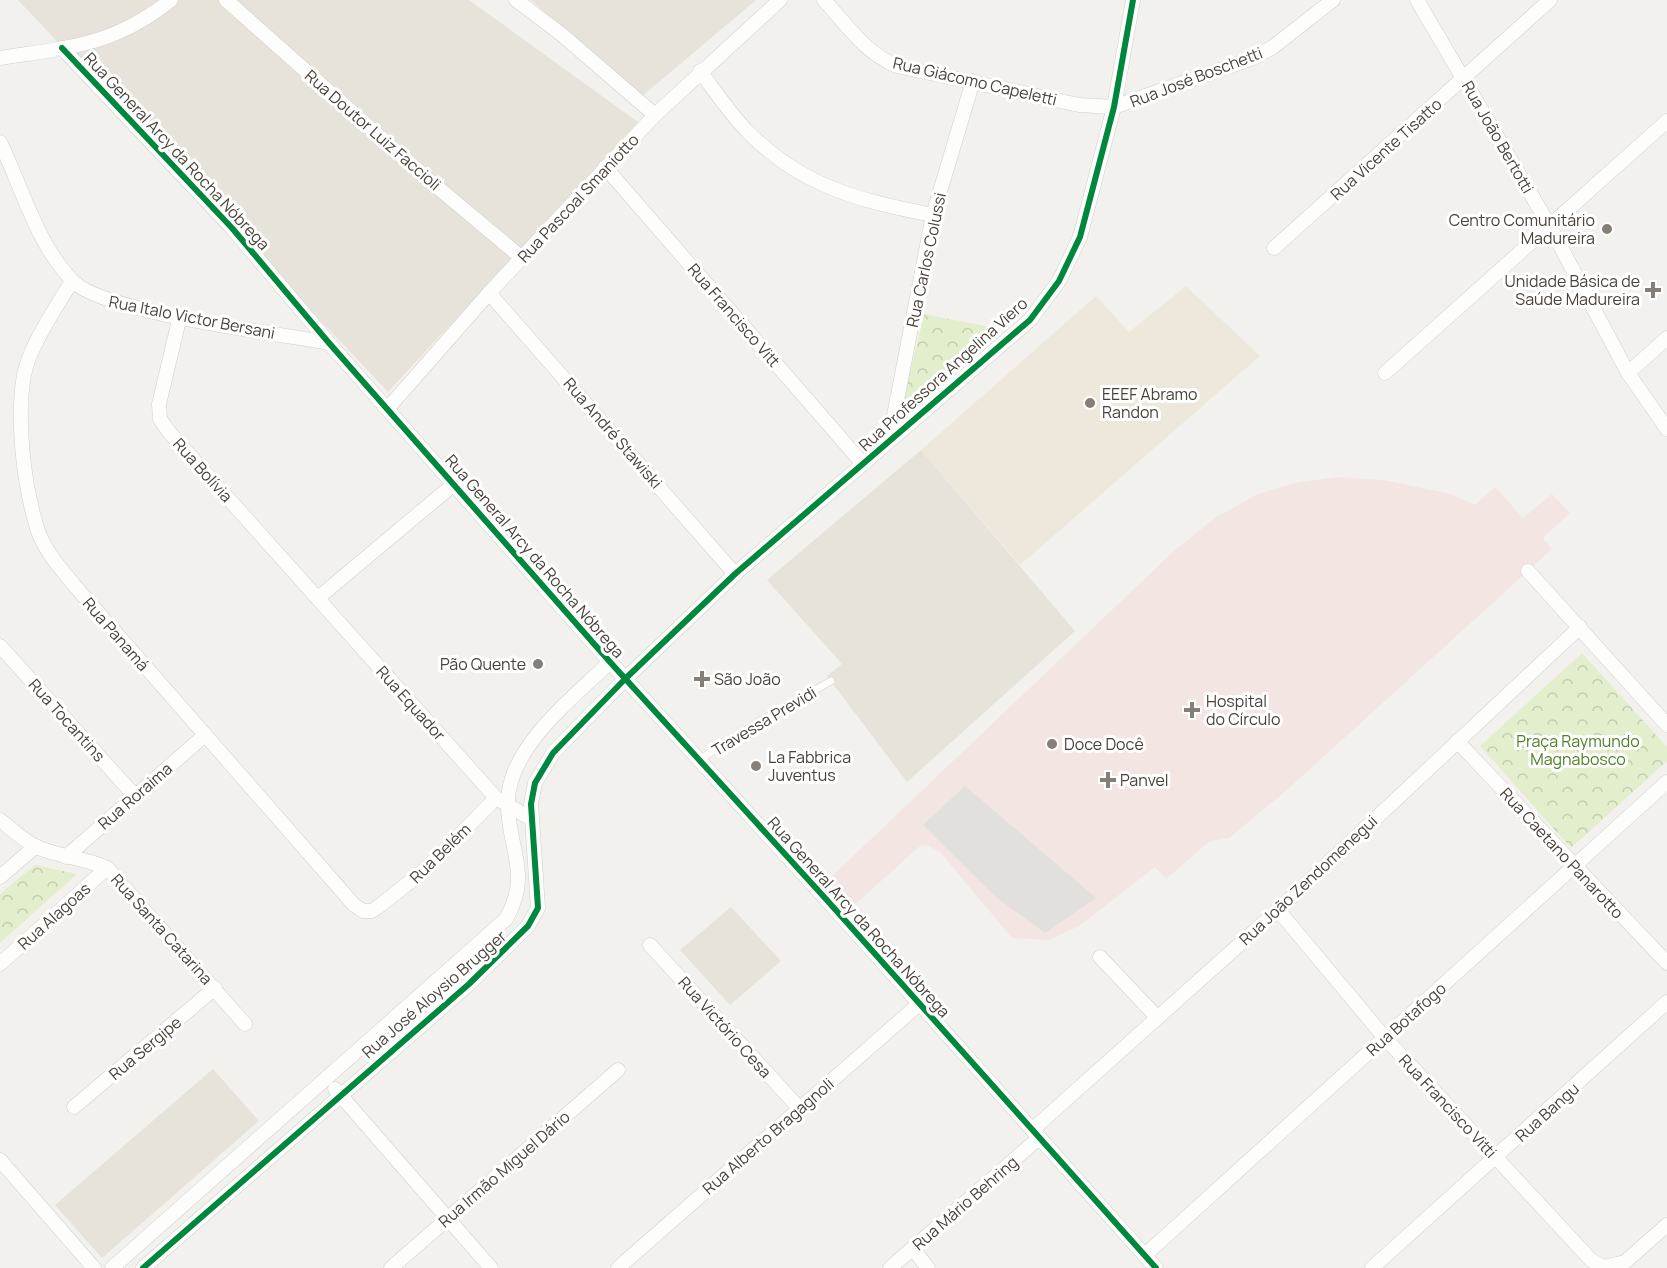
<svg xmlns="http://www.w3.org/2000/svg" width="1667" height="1268" font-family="Manrope,sans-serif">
  <defs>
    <pattern id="park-crowns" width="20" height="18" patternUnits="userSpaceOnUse" patternTransform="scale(1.5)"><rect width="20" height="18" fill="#e2eecc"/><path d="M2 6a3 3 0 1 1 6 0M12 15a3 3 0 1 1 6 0" fill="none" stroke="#c3cdb0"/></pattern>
  </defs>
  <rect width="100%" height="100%" fill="#f3f1ed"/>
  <g fill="#e7e2da">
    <polygon points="18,0 469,0 638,122 388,392"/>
    <polygon points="531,0 756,0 641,97"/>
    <polygon points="921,450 1075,631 907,782 827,676 842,664 767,580"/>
    <polygon points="731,907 781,961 730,1005 680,950"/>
    <polygon points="213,1069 259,1121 102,1258 55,1205"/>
  </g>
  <polygon fill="#eee8dc" points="1186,286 1260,356 1020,565 921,450 1096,296 1129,332"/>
  <polygon fill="#f2e5e2" points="1338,477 1383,480 1451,494 1475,505 1495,487 1523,518 1552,494 1570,513 1543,538 1552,549 1288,789 1229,838 1210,841 1166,879 1155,867 1079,926 1049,940 1012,938 940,852 927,845 920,846 852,907 828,880 1175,550 1215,518 1258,494 1300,482"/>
  <g fill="url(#park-crowns)">
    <polygon points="924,314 996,328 903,403"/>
    <polygon points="1582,653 1667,747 1667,761 1571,848 1480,746"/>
    <polygon points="35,865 77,874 0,943 0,894"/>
  </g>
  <polygon fill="#e2e0dc" points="965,786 1096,898 1045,933 997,898 923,825"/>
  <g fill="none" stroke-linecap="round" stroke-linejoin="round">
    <defs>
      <polyline id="lane" points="699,760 758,722 831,681"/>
      <g id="street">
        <polyline points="226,0 424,176 522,258"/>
        <polyline points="516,0 561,34 655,115"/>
        <path d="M824,0C846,24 866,54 897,66L1079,105L1114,107L1253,58L1273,47L1333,0"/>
        <polyline points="1417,0 1549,225 1628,373 1667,429"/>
        <polyline points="62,48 232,228 329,343 610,662 825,898 1156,1268"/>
        <path d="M0,58C70,47 113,46 171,0"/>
        <path d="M700,71C715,91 730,114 748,132C802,187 861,201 933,215"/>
        <path d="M0,142C22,187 37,246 74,282C103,312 280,334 329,343"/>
        <polyline points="605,167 863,464"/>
        <polyline points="1274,248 1550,0"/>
        <path d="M72,281C57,306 29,347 24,375C16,421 24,487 38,531C45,551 60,568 74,585L354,905L363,911H372L382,904L427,868L496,798"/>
        <polyline points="489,293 735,574"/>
        <polyline points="180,316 159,404 160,419 169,432 496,798 530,818"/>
        <polyline points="1385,373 1667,121"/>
        <polyline points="1628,373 1667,338"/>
        <polyline points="388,408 489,293 655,115 780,0"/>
        <polyline points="889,441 933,215 973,81"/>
        <polyline points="1528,571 1667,725"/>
        <polyline points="318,598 454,484"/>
        <polyline points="0,646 134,795"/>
        <polyline points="1457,741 1667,963"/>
        <path d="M0,820C12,829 25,842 39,848C61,857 85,858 107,868L245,1024"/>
        <polyline points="66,857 205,735"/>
        <polyline points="0,877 36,846"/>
        <polyline points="1278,910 1385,1038 1591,1260 1604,1267 1625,1262 1667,1225"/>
        <polyline points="650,945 799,1108"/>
        <polyline points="1100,957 1156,1016"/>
        <polyline points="0,964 107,868"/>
        <polyline points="335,1089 491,1268"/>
        <polyline points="74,1107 215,988"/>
        <polyline points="1032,1130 1278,910 1580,627"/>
        <polyline points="0,1160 94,1268"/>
        <polyline points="913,1249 928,1268"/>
        <polyline points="1145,1255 1667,782"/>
        <path d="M112,1268L506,919C531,875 510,853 508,808C504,750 572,699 610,662"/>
        <polyline points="143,1268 469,984 528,926 538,908 531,804 535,783 553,753 625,679 735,574 1030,320 1059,281 1080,237 1114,107 1133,0"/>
        <polyline points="391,1268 618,1070"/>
        <polyline points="618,1268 919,1004"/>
        <polyline points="890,1268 1039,1138"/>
        <polyline points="1372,1268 1667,1002"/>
      </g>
    </defs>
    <use href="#lane" stroke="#d1cfca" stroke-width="8"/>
    <use href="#street" stroke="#d1cfca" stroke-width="15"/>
    <use href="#lane" stroke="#fdfdfc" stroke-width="7"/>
    <use href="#street" stroke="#fdfdfc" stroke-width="14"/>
    <defs>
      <g id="cycleway">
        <polyline points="62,48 232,228 329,343 610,662 825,898 1156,1268"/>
        <polyline points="143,1268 469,984 528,926 538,908 531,804 535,783 553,753 625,679 735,574 1030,320 1059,281 1080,237 1114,107 1133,0"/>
      </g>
    </defs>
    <use href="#cycleway" stroke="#fff" stroke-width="10"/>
    <use href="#cycleway" stroke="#00873e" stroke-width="6"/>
  </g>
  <g fill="#867f77" stroke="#fff" stroke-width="2">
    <circle cx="1607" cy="229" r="6"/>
    <path d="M1650 281h6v6h6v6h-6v6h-6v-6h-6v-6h6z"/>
    <circle cx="1090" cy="403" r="6"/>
    <circle cx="538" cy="664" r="6"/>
    <path d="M699 670h6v6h6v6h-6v6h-6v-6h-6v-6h6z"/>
    <path d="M1189 701h6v6h6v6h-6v6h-6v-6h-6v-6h6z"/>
    <circle cx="1052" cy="744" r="6"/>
    <circle cx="756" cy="766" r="6"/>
    <path d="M1105 771h6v6h6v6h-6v6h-6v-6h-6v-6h6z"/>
  </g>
  <g text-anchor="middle" stroke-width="6" stroke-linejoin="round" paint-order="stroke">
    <g font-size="16" fill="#4b4237" stroke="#fff">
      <text transform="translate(1196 77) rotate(-21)" y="6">Rua José Boschetti</text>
      <text transform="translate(975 81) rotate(13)" y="6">Rua Giácomo Capeletti</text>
      <text transform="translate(373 130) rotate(41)" y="6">Rua Doutor Luiz Faccioli</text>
      <text transform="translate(1498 137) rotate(60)" y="6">Rua João Bertotti</text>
      <text transform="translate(1386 149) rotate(-42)" y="6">Rua Vicente Tisatto</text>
      <text transform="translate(177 151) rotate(47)" y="6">Rua General Arcy da Rocha Nóbrega</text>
      <text transform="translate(578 198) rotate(-47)" y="6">Rua Pascoal Smaniotto</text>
      <text transform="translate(926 260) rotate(-78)" y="6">Rua Carlos Colussi</text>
      <text transform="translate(734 315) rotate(49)" y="6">Rua Francisco Vitt</text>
      <text transform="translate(192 317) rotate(11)" y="6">Rua Italo Victor Bersani</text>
      <text transform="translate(943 374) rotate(-42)" y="6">Rua Professora Angelina Viero</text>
      <text transform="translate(613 433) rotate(49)" y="6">Rua André Stawiski</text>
      <text transform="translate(203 470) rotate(48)" y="6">Rua Bolívia</text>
      <text transform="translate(535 556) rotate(49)" y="6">Rua General Arcy da Rocha Nóbrega</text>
      <text transform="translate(116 634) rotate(49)" y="6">Rua Panamá</text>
      <text transform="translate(411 703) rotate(48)" y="6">Rua Equador</text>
      <text transform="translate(67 720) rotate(48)" y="6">Rua Tocantins</text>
      <text transform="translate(764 721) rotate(-31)" y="6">Travessa Previdi</text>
      <text transform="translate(135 796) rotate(-41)" y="6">Rua Roraima</text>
      <text transform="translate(440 853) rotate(-44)" y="6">Rua Belém</text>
      <text transform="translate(1562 853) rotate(47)" y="6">Rua Caetano Panarotto</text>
      <text transform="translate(1308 880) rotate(-43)" y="6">Rua João Zendomenegui</text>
      <text transform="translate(54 916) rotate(-42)" y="6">Rua Alagoas</text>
      <text transform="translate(859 917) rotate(48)" y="6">Rua General Arcy da Rocha Nóbrega</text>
      <text transform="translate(162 929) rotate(48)" y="6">Rua Santa Catarina</text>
      <text transform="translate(434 994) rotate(-41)" y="6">Rua José Aloysio Brugger</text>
      <text transform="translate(1406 1019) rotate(-42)" y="6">Rua Botafogo</text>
      <text transform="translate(725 1027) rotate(48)" y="6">Rua Victório Cesa</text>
      <text transform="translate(145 1048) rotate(-40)" y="6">Rua Sergipe</text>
      <text transform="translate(1448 1106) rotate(47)" y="6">Rua Francisco Vitti</text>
      <text transform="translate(1547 1112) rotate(-42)" y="6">Rua Bangu</text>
      <text transform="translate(768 1136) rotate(-41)" y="6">Rua Alberto Bragagnoli</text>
      <text transform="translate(504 1169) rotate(-41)" y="6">Rua Irmão Miguel Dário</text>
      <text transform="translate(965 1203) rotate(-41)" y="6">Rua Mário Behring</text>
    </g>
    <g font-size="16" fill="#4b4237" stroke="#fff" text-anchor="start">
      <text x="1595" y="226" text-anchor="end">Centro Comunitário<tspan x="1595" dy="18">Madureira</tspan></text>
      <text x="1640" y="287" text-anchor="end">Unidade Básica de<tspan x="1640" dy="18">Saúde Madureira</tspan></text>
      <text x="1102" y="400">EEEF Abramo<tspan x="1102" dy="18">Randon</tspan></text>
      <text x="526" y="670" text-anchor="end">Pão Quente</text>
      <text x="714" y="685">São João</text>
      <text x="1206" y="707">Hospital<tspan x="1206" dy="18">do Círculo</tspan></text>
      <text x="1064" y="750">Doce Docê</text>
      <text x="768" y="763">La Fabbrica<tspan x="768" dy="18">Juventus</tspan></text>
      <text x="1120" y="786">Panvel</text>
    </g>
    <g font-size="16" fill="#4e8126" stroke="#fff">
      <text x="1578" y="747">Praça Raymundo<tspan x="1578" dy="18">Magnabosco</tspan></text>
    </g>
  </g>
</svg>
